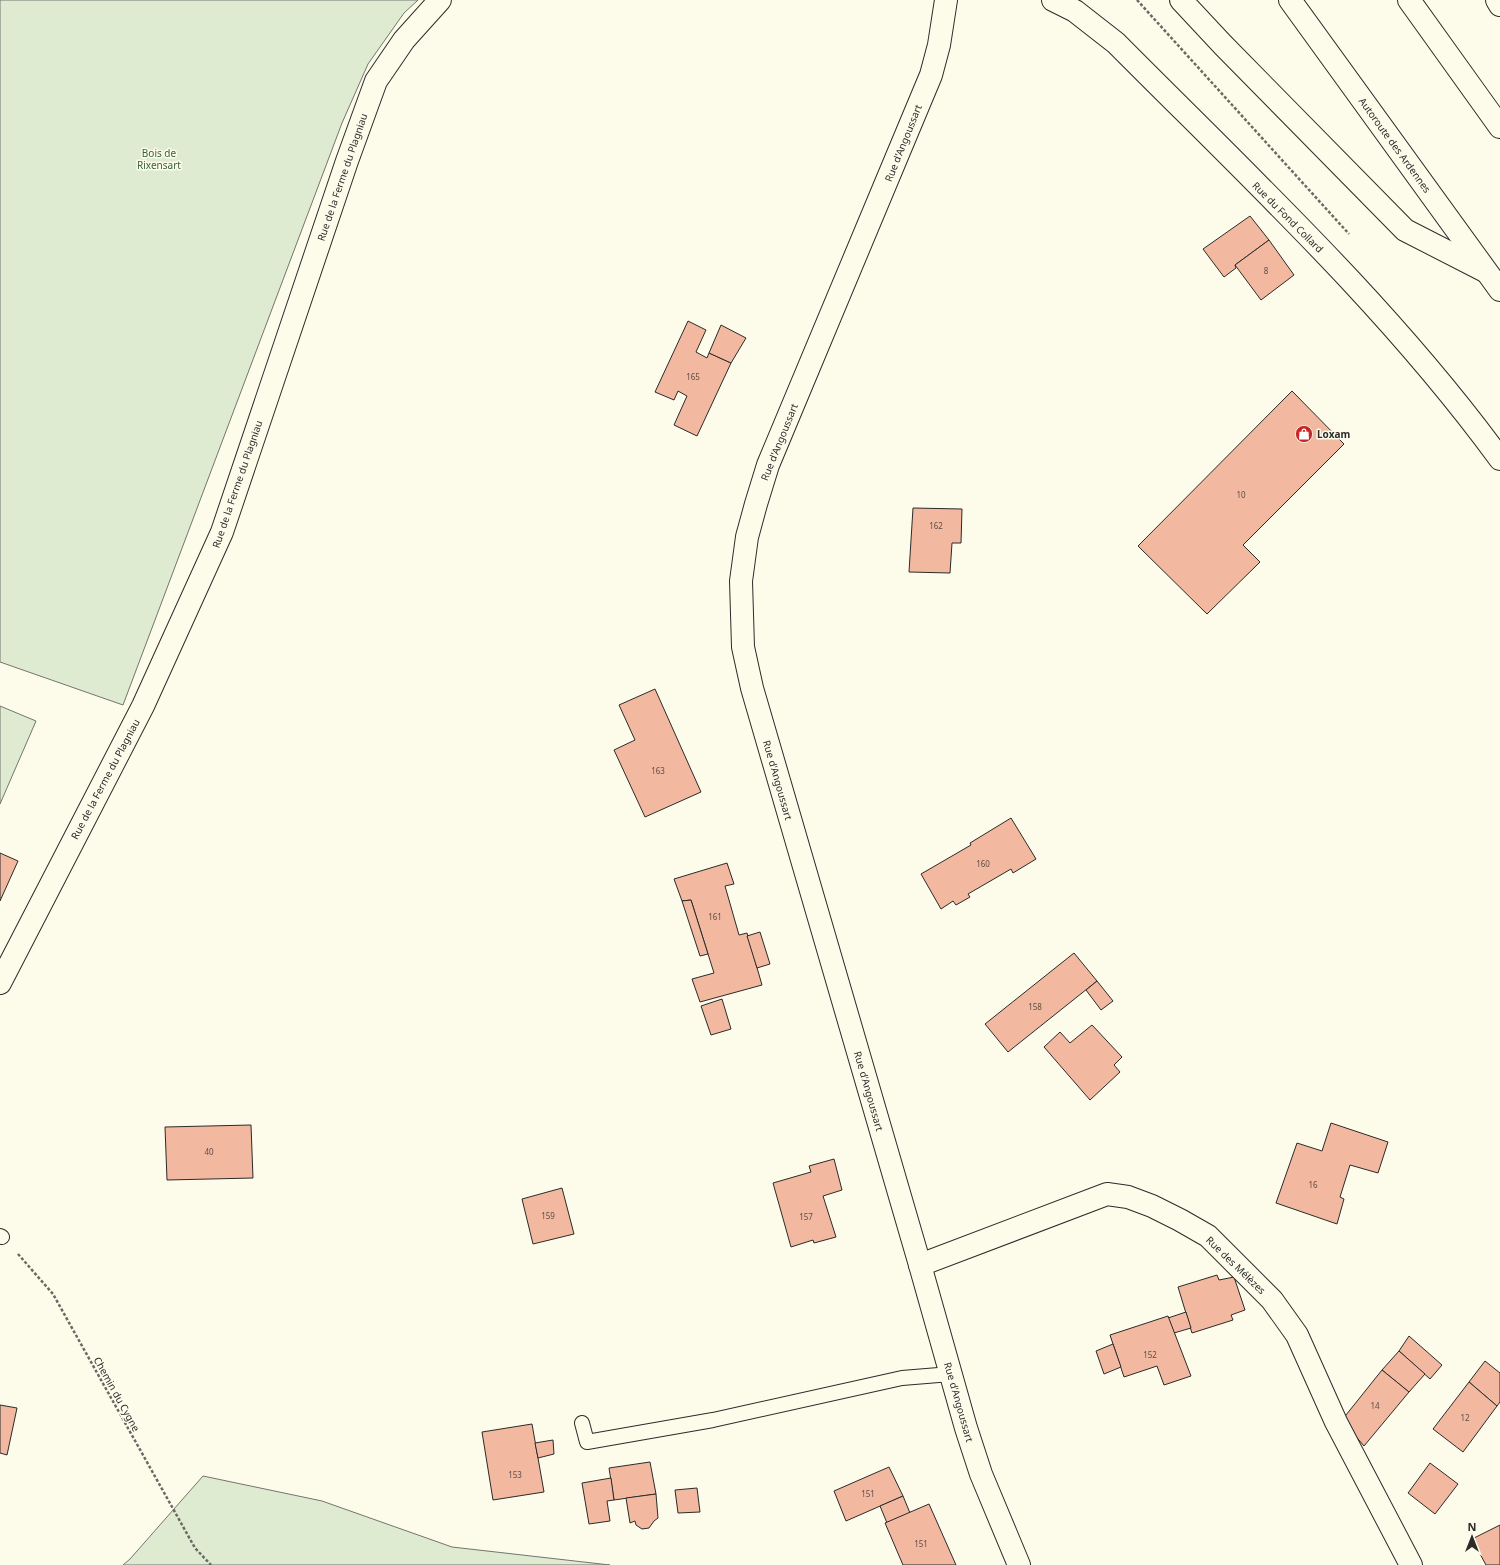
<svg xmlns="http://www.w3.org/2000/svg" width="1500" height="1565" font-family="'Noto Sans',sans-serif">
  <rect width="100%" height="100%" fill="#fdfbea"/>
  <g fill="#deebd1" stroke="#74746e">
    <polygon points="0,0 418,0 404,13 368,64 342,123 123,705 0,662"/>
    <polygon points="0,706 36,721 0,804"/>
    <polygon points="203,1476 322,1501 452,1547 610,1565 123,1565 130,1559"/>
  </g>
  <g fill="#f2b8a0" stroke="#2b2b2b">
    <polygon points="1250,216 1269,240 1235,265 1236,268 1224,277 1203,249"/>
    <polygon points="1269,240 1294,275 1261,300 1235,265"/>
    <polygon points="688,321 706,330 696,352 707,358 709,353 731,363 697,436 674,425 687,396 678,391 674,400 655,392"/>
    <polygon points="721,325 746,338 731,363 709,353"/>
    <polygon points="1292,391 1344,444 1243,545 1260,562 1207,614 1138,546"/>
    <polygon points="913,508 962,509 961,543 952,543 950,573 909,572"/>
    <polygon points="655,689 701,792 645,817 614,750 635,740 619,705"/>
    <polygon points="1011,818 1036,859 1013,873 1011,869 968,894 970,897 956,905 953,901 941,909 921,874 971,845 970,843"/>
    <polygon points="0,853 18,861 0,901"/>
    <polygon points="727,863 734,884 725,886 739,935 747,933 762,985 700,1002 692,979 714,973 691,900 682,901 674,879"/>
    <polygon points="691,900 708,954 700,956 682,901"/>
    <polygon points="760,932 770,964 757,968 747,936"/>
    <polygon points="1074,953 1097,981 1008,1052 985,1024"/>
    <polygon points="1097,981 1113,1001 1101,1010 1086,990"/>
    <polygon points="722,999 731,1029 711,1035 701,1006"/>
    <polygon points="1092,1025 1122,1057 1114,1065 1120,1072 1090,1100 1044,1047 1060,1032 1070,1043"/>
    <polygon points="1331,1123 1388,1142 1378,1173 1350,1165 1340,1197 1344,1199 1337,1224 1276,1203 1297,1143 1322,1151"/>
    <polygon points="251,1125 253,1178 167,1180 165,1127"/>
    <polygon points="834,1159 842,1190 823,1196 836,1237 814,1243 813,1240 791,1247 773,1183 811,1172 809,1166"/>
    <polygon points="562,1188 574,1234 533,1244 522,1199"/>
    <polygon points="1217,1275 1219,1280 1234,1277 1245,1310 1231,1315 1233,1320 1192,1333 1178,1287"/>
    <polygon points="1186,1312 1191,1328 1174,1333 1168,1318"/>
    <polygon points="1168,1316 1191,1376 1164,1385 1157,1366 1124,1377 1110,1335"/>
    <polygon points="1409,1336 1442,1365 1430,1379 1399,1351"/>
    <polygon points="1113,1344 1121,1367 1104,1374 1096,1351"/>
    <polygon points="1399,1351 1425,1374 1409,1392 1382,1370"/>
    <polygon points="1485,1361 1500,1373 1500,1402 1497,1406 1469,1382"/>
    <polygon points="1382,1370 1409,1392 1364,1446 1342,1420"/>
    <polygon points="1469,1382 1497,1406 1463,1452 1433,1429"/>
    <polygon points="0,1405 17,1408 7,1455 0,1453"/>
    <polygon points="532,1424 544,1492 493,1500 482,1432"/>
    <polygon points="553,1440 554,1454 538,1458 535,1443"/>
    <polygon points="650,1462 656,1494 614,1500 609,1468"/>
    <polygon points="1430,1463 1458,1484 1435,1514 1408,1493"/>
    <polygon points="889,1467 903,1496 846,1521 834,1491"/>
    <polygon points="611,1478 614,1500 607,1501 610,1521 589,1524 582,1483"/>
    <polygon points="697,1488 700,1512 678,1513 675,1490"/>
    <polygon points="656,1494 658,1518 654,1521 649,1528 642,1529 636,1525 635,1521 630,1523 626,1498"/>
    <polygon points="903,1496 910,1513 887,1523 880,1506"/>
    <polygon points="929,1504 956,1565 903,1565 885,1523"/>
    <polygon points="1500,1525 1500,1565 1486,1565 1472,1539"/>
  </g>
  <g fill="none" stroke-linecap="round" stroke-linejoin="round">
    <defs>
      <g id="lane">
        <polyline points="0,1236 2,1237"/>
        <polyline points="582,1423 587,1442 713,1420 902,1378 951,1374"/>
      </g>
      <g id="street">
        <polyline points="946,0 939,45 931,75 768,465 756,504 747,537 741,581 743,647 752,688 920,1265 966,1428 981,1474 1019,1565"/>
        <path d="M1053,0L1075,11L1116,43C1249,177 1389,307 1500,459"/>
        <polyline points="0,983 143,706 222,532 347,161 376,81 404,40 440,0"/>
        <polyline points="920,1265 1107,1194 1128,1197 1152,1206 1180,1220 1208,1236 1272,1300 1297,1335 1336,1422 1411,1565"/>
      </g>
      <g id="highway">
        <polyline points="1181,0 1223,45 1405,230 1485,271"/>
        <polyline points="1290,0 1500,290"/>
        <polyline points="1409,0 1500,127"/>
        <polyline points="1497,0 1500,5"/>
      </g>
    </defs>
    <use href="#lane" stroke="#2b2b2b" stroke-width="16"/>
    <use href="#street" stroke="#2b2b2b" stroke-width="24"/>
    <use href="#highway" stroke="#2b2b2b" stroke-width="24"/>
    <g stroke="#6a6964" stroke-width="2.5" stroke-dasharray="3 2" stroke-linecap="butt">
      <polyline points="1137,0 1349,234"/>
      <polyline points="18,1254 53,1294 195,1548 211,1565"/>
    </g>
    <use href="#lane" stroke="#fdfbea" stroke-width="14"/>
    <use href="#street" stroke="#fdfbea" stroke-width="22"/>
    <use href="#highway" stroke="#fdfbea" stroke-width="22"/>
  </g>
  <defs>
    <symbol id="shop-disc" viewBox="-11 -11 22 22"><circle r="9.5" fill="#c62828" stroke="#fdfbea"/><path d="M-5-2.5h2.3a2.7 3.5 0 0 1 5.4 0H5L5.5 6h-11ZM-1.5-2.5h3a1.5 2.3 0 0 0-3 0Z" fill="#fff"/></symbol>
  </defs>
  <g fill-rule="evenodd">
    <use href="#shop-disc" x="1294" y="424" width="20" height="20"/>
  </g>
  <g text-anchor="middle" stroke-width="3" stroke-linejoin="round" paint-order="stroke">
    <g font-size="8" fill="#5d4e48">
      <text x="1266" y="274">8</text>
      <text x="693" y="380">165</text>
      <text x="1241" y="498">10</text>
      <text x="936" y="529">162</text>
      <text x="658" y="774">163</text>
      <text x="983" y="867">160</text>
      <text x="715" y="920">161</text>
      <text x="1035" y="1010">158</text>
      <text x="209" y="1155">40</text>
      <text x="1313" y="1188">16</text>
      <text x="548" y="1219">159</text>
      <text x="806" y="1220">157</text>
      <text x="1150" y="1358">152</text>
      <text x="1375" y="1409">14</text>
      <text x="1465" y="1421">12</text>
      <text x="515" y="1478">153</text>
      <text x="868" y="1497">151</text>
      <text x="921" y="1547">151</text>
    </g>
    <g font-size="10" fill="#2b2b2b" stroke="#fdfbea">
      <text transform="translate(903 143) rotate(-68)" y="4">Rue d'Angoussart</text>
      <text transform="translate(1395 145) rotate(54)" y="4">Autoroute des Ardennes</text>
      <text transform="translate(342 177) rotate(-71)" y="4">Rue de la Ferme du Plagniau</text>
      <text transform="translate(1288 217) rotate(45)" y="4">Rue du Fond Collard</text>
      <text transform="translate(779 442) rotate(-68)" y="4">Rue d'Angoussart</text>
      <text transform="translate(237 484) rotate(-71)" y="4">Rue de la Ferme du Plagniau</text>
      <text transform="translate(105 779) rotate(-62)" y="4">Rue de la Ferme du Plagniau</text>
      <text transform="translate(778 780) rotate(74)" y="4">Rue d'Angoussart</text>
      <text transform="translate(869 1091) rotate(74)" y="4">Rue d'Angoussart</text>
      <text transform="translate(1236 1265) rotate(44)" y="4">Rue des Mélèzes</text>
      <text transform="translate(117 1394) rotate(61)" y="4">Chemin du Cygne</text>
      <text transform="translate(959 1402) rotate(74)" y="4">Rue d'Angoussart</text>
    </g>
    <g font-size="10" fill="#34623c" stroke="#fdfbea">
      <text x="159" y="157">Bois de<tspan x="159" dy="12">Rixensart</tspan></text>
    </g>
    <g font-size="10" font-weight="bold" fill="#2b2b2b" stroke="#fdfbea" text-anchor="start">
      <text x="1317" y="438">Loxam</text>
    </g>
  </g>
  <g transform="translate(1472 1537)" stroke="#fdfbea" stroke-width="3" paint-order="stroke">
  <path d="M0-3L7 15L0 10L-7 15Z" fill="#2b2b2b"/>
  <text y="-6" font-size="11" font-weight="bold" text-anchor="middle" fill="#2b2b2b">N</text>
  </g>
</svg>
